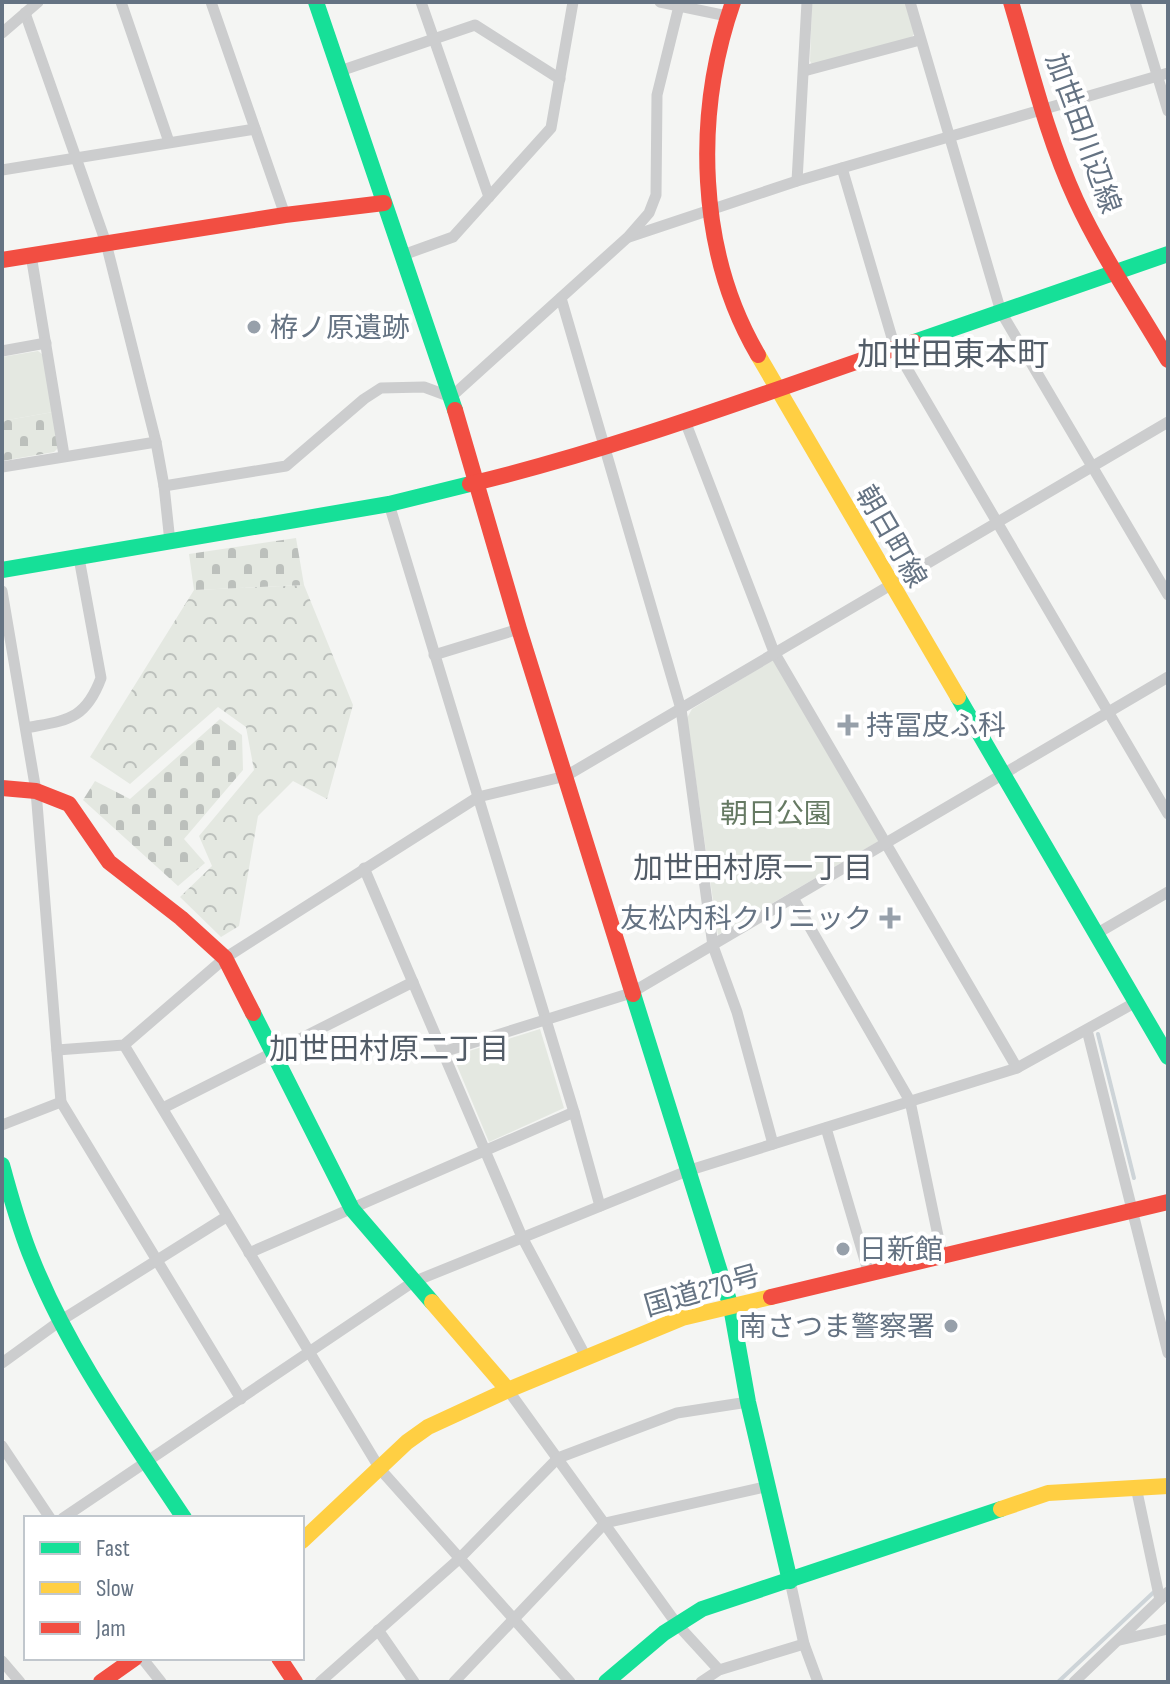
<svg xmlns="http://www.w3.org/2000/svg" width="1170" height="1684" font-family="'Sofia Sans Condensed','Noto Sans JP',sans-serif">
  <defs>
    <pattern id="forest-crowns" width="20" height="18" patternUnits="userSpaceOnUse" patternTransform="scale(2)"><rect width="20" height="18" fill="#e4e8e1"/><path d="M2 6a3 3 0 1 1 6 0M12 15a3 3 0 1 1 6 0" fill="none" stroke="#bcc0bc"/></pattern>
    <pattern id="cemetery-stones" width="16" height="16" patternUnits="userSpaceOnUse" patternTransform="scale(2)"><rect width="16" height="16" fill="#e4e8e1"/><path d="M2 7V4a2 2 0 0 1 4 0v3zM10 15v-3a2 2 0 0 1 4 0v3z" fill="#bcc0bc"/></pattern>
  </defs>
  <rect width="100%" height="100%" fill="#f4f5f3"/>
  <g fill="#e4e8e1">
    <polygon points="812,2 906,2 914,34 911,38 813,66 810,61"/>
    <polygon points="38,351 43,355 53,412 2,421 2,357"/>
    <polygon points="773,660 879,841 718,935 687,718 692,709"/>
    <polygon points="540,1029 564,1108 489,1142 453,1056"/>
  </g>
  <polygon fill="url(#forest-crowns)" points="304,585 353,705 327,799 293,781 258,816 239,926 221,937 180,897 212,866 199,836 254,770 246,727 218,707 130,784 90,757 194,590"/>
  <g fill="url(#cemetery-stones)">
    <polygon points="53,412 59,447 54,452 2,461 2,421"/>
    <polygon points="296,538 304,585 194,590 189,554"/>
    <polygon points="220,719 242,735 243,770 184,839 205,863 178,886 83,800 95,781 130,799"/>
  </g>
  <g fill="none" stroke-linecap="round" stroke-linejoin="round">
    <g stroke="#cdd4d8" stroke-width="4">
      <polyline points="1098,1034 1134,1178"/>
      <polyline points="1058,1682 1155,1591"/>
    </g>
    <g stroke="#cccdce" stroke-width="11">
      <polyline points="121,2 169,142"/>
      <polyline points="211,2 285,215"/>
      <polyline points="421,2 489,197"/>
      <polyline points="660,2 727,16"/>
      <polyline points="910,2 1001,312 1168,595"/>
      <polyline points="1135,2 1168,111"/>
      <polyline points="25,13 106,243 156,442 164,486 170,542"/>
      <polyline points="2,33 38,2"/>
      <polyline points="340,71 475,25 560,79"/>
      <polyline points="804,71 920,40"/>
      <polyline points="842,168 895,348 1168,814"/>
      <polyline points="2,170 255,129"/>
      <polyline points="797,181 807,2"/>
      <polyline points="629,237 797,181 1168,73"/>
      <polyline points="31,255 64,455"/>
      <polyline points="403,255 453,237 551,128 573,2"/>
      <polyline points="561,298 681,709 713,946 737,1012 773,1144"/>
      <polyline points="2,351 46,343"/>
      <polyline points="685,421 774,652 1017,1068"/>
      <polyline points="2,467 156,442"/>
      <polyline points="164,486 286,466 364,399 381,388 424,387 451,397 628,237 649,213 656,195 657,95 679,6"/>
      <polyline points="389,504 574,1112 600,1206"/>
      <polyline points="2,591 36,791 61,1102 241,1399"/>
      <polyline points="434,655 519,629"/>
      <path d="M26,728C66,720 85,721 101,678L79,558"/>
      <polyline points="364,868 522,1237 586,1357"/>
      <polyline points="793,898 910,1101 942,1255"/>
      <polyline points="1096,934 1168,892"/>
      <polyline points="1087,1030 1168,1353"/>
      <polyline points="124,1045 380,1469 570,1682"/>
      <polyline points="57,1050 124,1045 225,958 478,797 566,776 1168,422"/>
      <polyline points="443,1052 631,993 1168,677"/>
      <polyline points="163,1108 413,982"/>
      <polyline points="2,1125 61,1102"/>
      <polyline points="826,1128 869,1274"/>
      <polyline points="249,1253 574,1112"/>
      <polyline points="2,1363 60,1321 226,1217"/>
      <polyline points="508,1390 676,1623 719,1670"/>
      <polyline points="2,1446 50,1518"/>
      <polyline points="1136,1487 1160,1600"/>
      <polyline points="63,1518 413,1282 687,1171 1017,1068 1136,1002"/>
      <polyline points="790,1581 804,1644 818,1682"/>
      <polyline points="378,1630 414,1682"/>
      <polyline points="1120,1640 1168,1629"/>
      <polyline points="142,1658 161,1682"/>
      <polyline points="2,1661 20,1682"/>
      <polyline points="320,1682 459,1559 558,1458 677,1413 748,1402"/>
      <polyline points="454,1682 605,1523 769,1486"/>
      <polyline points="701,1682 719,1670 804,1644"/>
      <polyline points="1074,1682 1168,1592"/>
    </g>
    <g stroke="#16e098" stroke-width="16">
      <polyline points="316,2 455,410"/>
      <polyline points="914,342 1168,254"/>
      <polyline points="2,570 389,504 470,484"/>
      <polyline points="958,697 1168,1057"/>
      <polyline points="633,994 731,1307 748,1402 790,1581"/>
      <polyline points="253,1013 352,1209 432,1302"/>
      <path d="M2,1165C11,1197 19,1228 32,1259C69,1352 129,1435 184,1518"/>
      <polyline points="606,1682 664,1633 702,1609 1001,1509"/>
    </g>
    <g stroke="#ffcf43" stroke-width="16">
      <polyline points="758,355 958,697"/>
      <polyline points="432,1302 508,1390"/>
      <polyline points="1001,1509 1048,1493 1168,1486"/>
      <polyline points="302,1541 407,1442 428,1427 508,1390 682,1318 771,1297"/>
    </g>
    <g stroke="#f24e42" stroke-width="16">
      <path d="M733,2C694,114 697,251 758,355"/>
      <path d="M1011,2C1031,69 1047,137 1076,200C1102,256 1137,307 1168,360"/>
      <polyline points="2,260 285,215 384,203"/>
      <polyline points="455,410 519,629 633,994"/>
      <path d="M470,484C621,448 767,392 914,342"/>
      <polyline points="2,788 36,791 69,804 109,862 181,918 225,958 253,1013"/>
      <polyline points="771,1297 1168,1202"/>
      <polyline points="279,1658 295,1682"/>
      <polyline points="101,1682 135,1658"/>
    </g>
  </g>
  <g fill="#97a0aa" stroke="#fff" stroke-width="3">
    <circle cx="254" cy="327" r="8"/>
    <path d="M844 713h8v8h8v8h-8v8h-8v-8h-8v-8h8z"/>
    <path d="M886 906h8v8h8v8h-8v8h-8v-8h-8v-8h8z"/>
    <circle cx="843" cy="1249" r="8"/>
    <circle cx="951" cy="1326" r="8"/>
  </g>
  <g text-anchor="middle" stroke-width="8" stroke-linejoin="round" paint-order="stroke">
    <g font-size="28" fill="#657383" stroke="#fff">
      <text transform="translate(1084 133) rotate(70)" y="10">加世田川辺線</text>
      <text transform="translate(892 536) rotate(60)" y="10">朝日町線</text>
      <text transform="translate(702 1290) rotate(-16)" y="10">国道270号</text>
    </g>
    <g font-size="28" fill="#657383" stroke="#fff" text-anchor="start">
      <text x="270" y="337">栫ノ原遺跡</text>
      <text x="866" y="735">持冨皮ふ科</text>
      <text x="872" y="928" text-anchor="end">友松内科クリニック</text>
      <text x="859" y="1259">日新館</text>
      <text x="935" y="1336" text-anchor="end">南さつま警察署</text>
    </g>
    <g font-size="28" fill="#667a63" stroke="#fff">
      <text x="776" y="823">朝日公園</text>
    </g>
    <g font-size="30" fill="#535d68" stroke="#fff">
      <text x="753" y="878">加世田村原一丁目</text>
      <text x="389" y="1059">加世田村原二丁目</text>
    </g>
    <g font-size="32" fill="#535d68" stroke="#fff">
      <text x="953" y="365">加世田東本町</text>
    </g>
  </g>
  <rect width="1170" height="1684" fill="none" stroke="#657383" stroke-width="8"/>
  <rect x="24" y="1516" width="280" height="144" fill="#ffffff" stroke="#c1c7cd" stroke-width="2"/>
  <rect x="40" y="1542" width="40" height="12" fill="#16e098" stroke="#c1c7cd" stroke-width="2"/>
  <text x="96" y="1556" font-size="24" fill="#657383">Fast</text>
  <rect x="40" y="1582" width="40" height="12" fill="#ffcf43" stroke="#c1c7cd" stroke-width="2"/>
  <text x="96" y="1596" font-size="24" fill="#657383">Slow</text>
  <rect x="40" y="1622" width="40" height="12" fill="#f24e42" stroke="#c1c7cd" stroke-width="2"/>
  <text x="96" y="1636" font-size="24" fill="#657383">Jam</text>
</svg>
